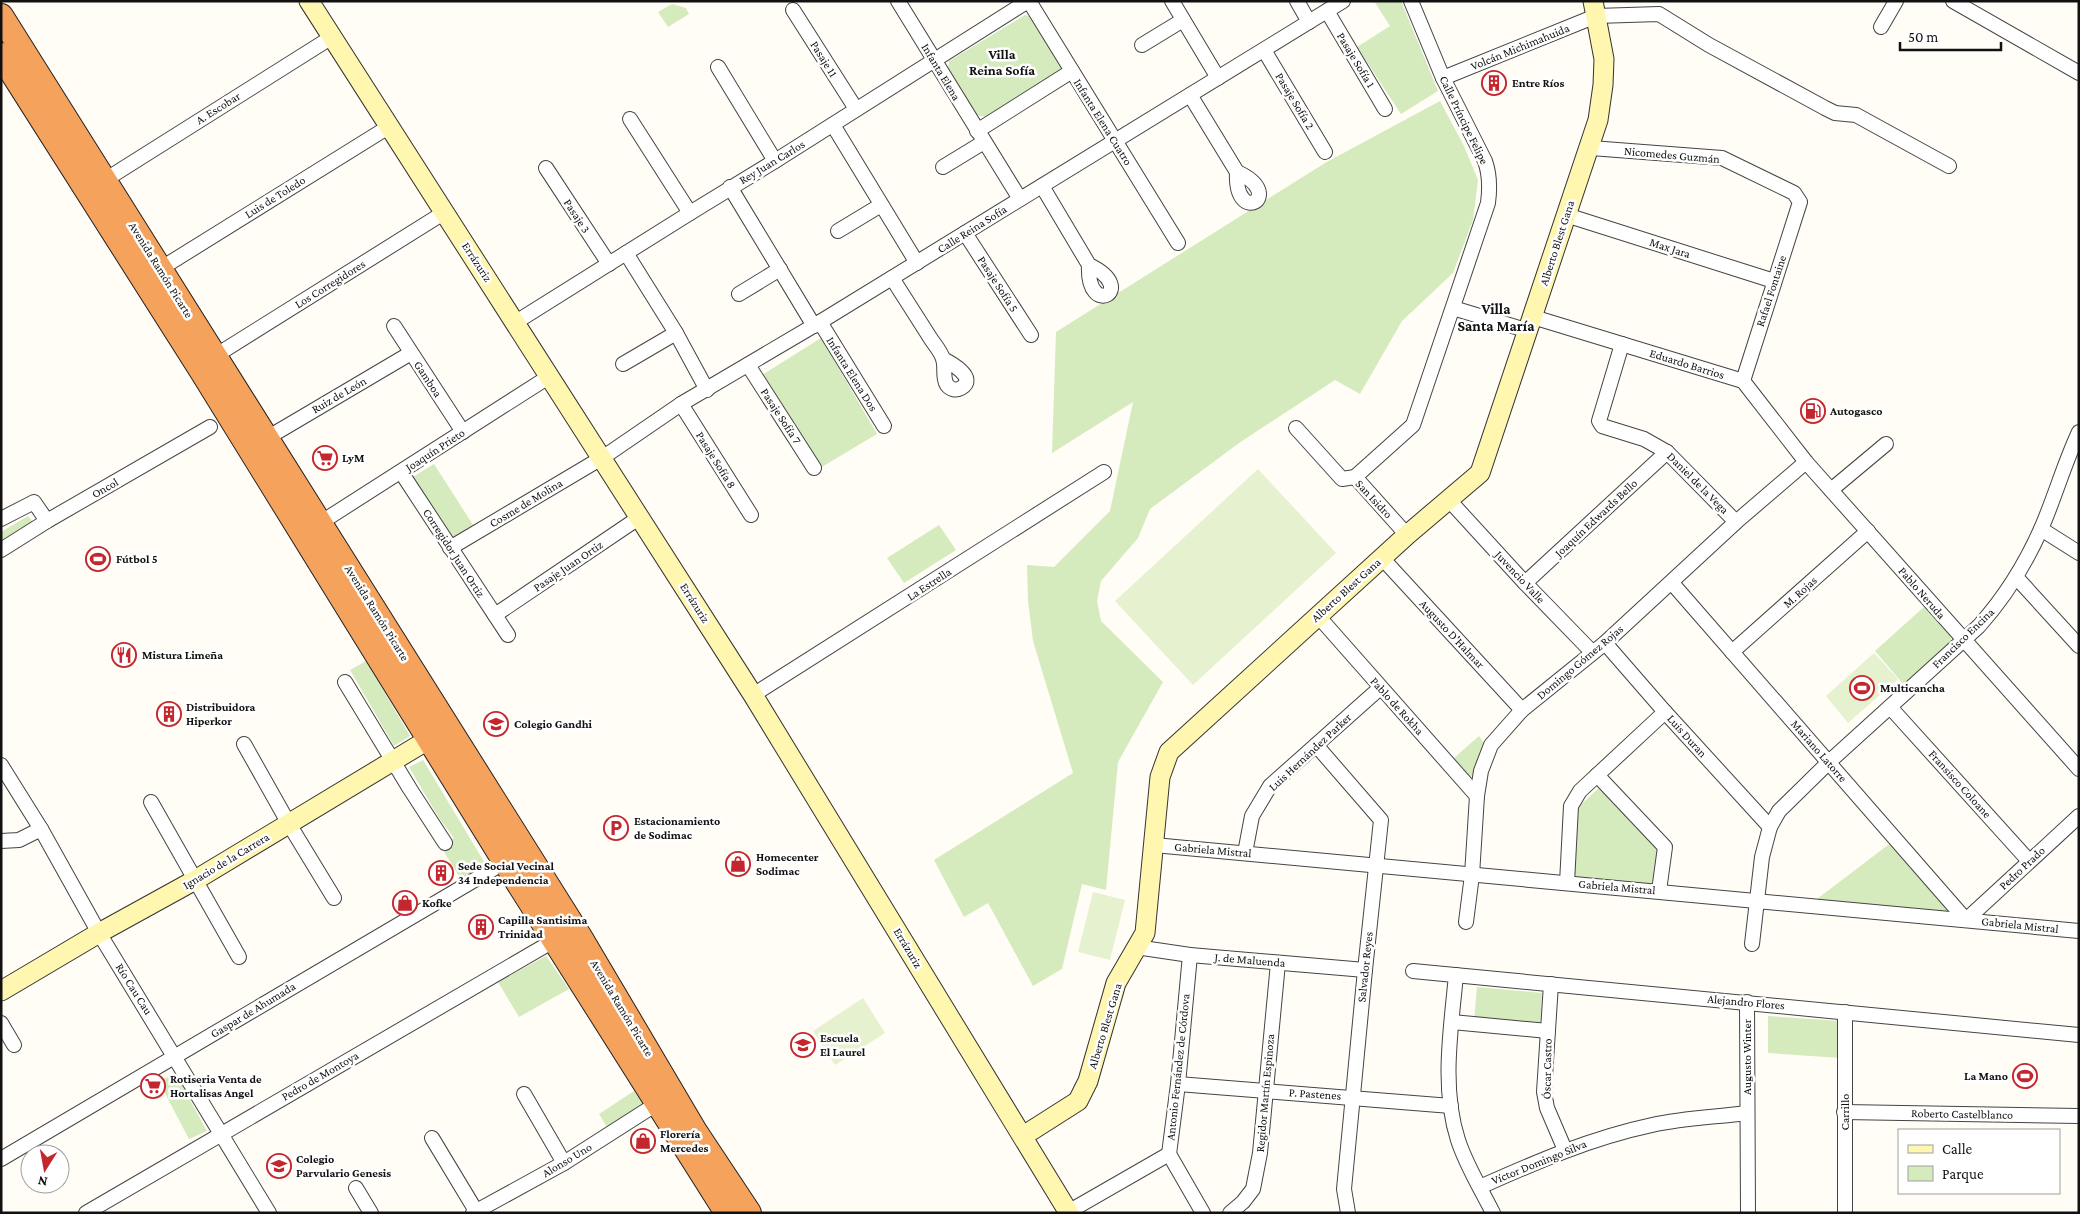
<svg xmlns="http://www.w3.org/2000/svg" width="2080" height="1214" font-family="'Crimson Pro',serif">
  <rect width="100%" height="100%" fill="#fffdf5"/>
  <g fill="#d5ebbd">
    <polygon points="1374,1 1401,1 1438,91 1401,114 1357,47 1390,26"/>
    <polygon points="672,4 686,8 689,14 668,27 658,12"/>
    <polygon points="1025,15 1032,17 1062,63 1061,72 986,117 976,115 948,70 949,61"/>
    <polygon points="1440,101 1464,146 1478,180 1473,220 1453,273 1402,321 1360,394 1335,380 1239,443 1150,509 1138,538 1101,581 1097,601 1101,621 1163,682 1118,762 1106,890 1082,884 1062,969 1033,986 988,903 964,917 934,860 1073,773 1033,641 1028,601 1027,565 1054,567 1110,511 1133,402 1052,453 1056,332 1325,163"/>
    <polygon points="821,338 877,434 820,468 762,375"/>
    <polygon points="434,464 475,528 450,543 411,478"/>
    <polygon points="28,516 35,525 1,545 1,532"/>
    <polygon points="939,525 956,550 904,583 887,558"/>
    <polygon points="1925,606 1951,636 1951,647 1905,686 1875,651"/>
    <polygon points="366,661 410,736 394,746 350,670"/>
    <polygon points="1479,736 1484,743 1471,778 1454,758"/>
    <polygon points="423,760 486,865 484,869 462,881 441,847 454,838 439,818 409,767"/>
    <polygon points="1602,785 1659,851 1656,885 1570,877 1575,810"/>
    <polygon points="1892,842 1950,906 1947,912 1817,899"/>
    <polygon points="546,956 569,989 519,1017 498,982"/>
    <polygon points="1477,987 1542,993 1540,1028 1474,1022"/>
    <polygon points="1768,1016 1841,1021 1841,1058 1768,1053"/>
    <polygon points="175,1073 207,1131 189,1139 159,1082"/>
    <polygon points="634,1091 643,1104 607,1127 599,1114"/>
  </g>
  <g fill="#e6f2cf">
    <polygon points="1258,469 1336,553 1193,685 1115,601"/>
    <polygon points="1874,653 1898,679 1848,723 1826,696"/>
    <polygon points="1093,892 1125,900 1110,960 1078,952"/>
    <polygon points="863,998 885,1033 835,1065 813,1031"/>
  </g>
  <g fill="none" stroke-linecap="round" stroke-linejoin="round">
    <defs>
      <g id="street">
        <polyline points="898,1 1020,199"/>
        <polyline points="1029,1 1178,243"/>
        <polyline points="1172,1 1218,78"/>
        <polyline points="1297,1 1309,22"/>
        <polyline points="1953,1 2079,73"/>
        <polyline points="793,10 856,109"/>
        <polyline points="1327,11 1385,109"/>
        <polyline points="1881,27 1896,1"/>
        <polyline points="1142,45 1183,20"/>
        <polyline points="1264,50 1325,152"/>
        <polyline points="718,67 775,161"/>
        <polyline points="1443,78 1596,16 1659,14 1709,45 1825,108 1835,113 1856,115 1949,166"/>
        <path d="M1190,95L1237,172C1234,228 1288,195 1237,172"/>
        <polyline points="630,119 690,213"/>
        <polyline points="833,125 917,263"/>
        <polyline points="977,131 1072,71"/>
        <polyline points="1591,148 1722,158 1794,193 1800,202 1743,381"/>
        <polyline points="943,167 984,142"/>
        <polyline points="546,168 609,264"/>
        <polyline points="105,180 332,37"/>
        <path d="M1042,186L1089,265C1086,320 1140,289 1089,265"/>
        <polyline points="730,187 814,326"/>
        <polyline points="1566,215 1774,281"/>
        <polyline points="838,231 881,205"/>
        <polyline points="965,233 1031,335"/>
        <polyline points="626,253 676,333 707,390"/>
        <polyline points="160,269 390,126"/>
        <path d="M892,278C904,297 917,317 929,336C933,343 941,351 943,359C946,368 942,377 947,385C950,389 956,391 961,388C978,378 951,363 943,359"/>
        <polyline points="739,294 780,269"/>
        <polyline points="1453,308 1529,331"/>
        <polyline points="1533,317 1743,381 1806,462 2079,769"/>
        <polyline points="516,322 690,213 775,161 1028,1"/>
        <polyline points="820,322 884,426"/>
        <polyline points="394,326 463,432"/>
        <polyline points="1622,344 1599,421 1602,426 1644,439 1667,452 1736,522"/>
        <polyline points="215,356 445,212"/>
        <polyline points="623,364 676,333"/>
        <polyline points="748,365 814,468"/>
        <polyline points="681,404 751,515"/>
        <polyline points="1296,428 1342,479 1355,477 1407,535"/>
        <polyline points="267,438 411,353"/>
        <polyline points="401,472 508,635"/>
        <path d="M1355,477L1413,425L1488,203C1490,188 1490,175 1485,161L1443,78L1411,1"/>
        <polyline points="1831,490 1886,444"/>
        <polyline points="1449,500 1525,583 1592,652"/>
        <polyline points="1,519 34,502 47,521"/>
        <polyline points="320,523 550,376"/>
        <polyline points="2041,529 2079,553"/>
        <polyline points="450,548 605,456 681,404 820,322 1343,1"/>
        <polyline points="1,550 47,521 210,427"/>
        <polyline points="1382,558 1522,710"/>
        <polyline points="2016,577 2079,646"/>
        <polyline points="1525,583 1667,452"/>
        <polyline points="1672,583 1966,920 2079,816"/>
        <polyline points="495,615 640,517"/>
        <polyline points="1318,616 1477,796"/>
        <polyline points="1605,643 1665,712 1770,827"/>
        <polyline points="1732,652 1868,531"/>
        <polyline points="345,682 410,789 445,843"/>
        <polyline points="753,695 1104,472"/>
        <polyline points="1890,707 2029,861"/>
        <polyline points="244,744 289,824 334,898"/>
        <polyline points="1316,745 1381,820 1365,970 1344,1189 1348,1213"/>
        <polyline points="1,765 41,829 99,933 269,1213"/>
        <polyline points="1597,775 1665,847 1659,891"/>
        <polyline points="151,802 239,957"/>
        <polyline points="1,841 19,840 41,829"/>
        <polyline points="1154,845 2079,931"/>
        <polyline points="1245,853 1252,816 1270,786 1380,688"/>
        <polyline points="1567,883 1571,806 1580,791 1665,712"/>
        <polyline points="1466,922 1472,875 1477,796 1481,771 1491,745 1522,710 1605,643 1736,522 1806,462"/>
        <path d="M1752,944L1762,857L1770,827L1779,811L1829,762L1979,626C2005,597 2025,565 2041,529C2055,497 2064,464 2079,432"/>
        <polyline points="1136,947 1190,955 1365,970"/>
        <polyline points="1413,971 2079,1035"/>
        <path d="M1456,975C1451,1029 1441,1088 1458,1140C1466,1165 1481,1189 1493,1213"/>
        <polyline points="1551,984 1544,1092 1547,1108 1565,1150"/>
        <polyline points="1747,1002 1748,1213"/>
        <polyline points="1452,1022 1548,1031"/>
        <polyline points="1,1023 14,1045"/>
        <polyline points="1178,1084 1451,1106"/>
        <polyline points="524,1094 564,1163"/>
        <polyline points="1844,1112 2079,1116"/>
        <polyline points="432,1138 476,1211"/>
        <polyline points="1169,1154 1178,1084 1190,955"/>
        <polyline points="1169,1154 1203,1213"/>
        <polyline points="1,1159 505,862"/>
        <path d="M1480,1187C1536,1162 1591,1138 1652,1125C1683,1118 1716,1117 1747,1113"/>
        <polyline points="356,1188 371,1213"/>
        <polyline points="1068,1212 1169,1154"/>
        <polyline points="86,1213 555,940"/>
        <polyline points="473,1213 564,1163 658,1103"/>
        <polyline points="1230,1213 1243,1202 1253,1189 1260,1153 1278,963"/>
        <polyline points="1845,1213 1845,1012"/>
      </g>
      <g id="secondary">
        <polyline points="309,1 753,695 1069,1213"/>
        <polyline points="1,991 99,933 197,879 441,732"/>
        <polyline points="1023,1136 1078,1101 1088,1081 1116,983 1145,933 1160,777 1169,752 1407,535 1480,473 1598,120 1603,85 1604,59 1593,1"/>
      </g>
      <g id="highway">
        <polyline points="1,16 583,942 696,1133 749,1213"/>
        <polyline points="1,55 203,373 505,862 727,1213"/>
      </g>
    </defs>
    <use href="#street" stroke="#444" stroke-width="16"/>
    <use href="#secondary" stroke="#333" stroke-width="21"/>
    <use href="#highway" stroke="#222" stroke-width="26"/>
    <use href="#street" stroke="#fff" stroke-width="14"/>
    <use href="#secondary" stroke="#fff6b0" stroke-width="19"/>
    <use href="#highway" stroke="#f5a25d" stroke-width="24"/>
  </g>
  <defs>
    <symbol id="building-ring" viewBox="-11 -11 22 22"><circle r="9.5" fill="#fff" stroke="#c4262e" stroke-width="1.5"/><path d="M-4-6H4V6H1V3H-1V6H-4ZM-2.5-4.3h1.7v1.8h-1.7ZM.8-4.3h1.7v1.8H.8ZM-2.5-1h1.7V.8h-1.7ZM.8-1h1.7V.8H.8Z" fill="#c4262e"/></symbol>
    <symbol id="fuel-ring" viewBox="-11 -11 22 22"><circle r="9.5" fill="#fff" stroke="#c4262e" stroke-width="1.5"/><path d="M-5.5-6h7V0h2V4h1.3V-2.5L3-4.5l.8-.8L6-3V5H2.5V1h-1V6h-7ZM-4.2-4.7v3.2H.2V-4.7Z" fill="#c4262e"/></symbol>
    <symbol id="supermarket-ring" viewBox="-11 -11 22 22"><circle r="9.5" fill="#fff" stroke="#c4262e" stroke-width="1.5"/><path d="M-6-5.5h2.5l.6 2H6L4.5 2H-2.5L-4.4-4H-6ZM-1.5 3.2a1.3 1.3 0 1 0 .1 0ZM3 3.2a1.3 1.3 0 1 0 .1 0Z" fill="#c4262e"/></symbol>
    <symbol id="stadium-ring" viewBox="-11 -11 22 22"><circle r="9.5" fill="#fff" stroke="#c4262e" stroke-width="1.5"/><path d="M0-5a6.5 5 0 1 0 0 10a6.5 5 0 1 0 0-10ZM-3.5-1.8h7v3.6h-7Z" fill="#c4262e"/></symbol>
    <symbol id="restaurant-ring" viewBox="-11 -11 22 22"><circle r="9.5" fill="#fff" stroke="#c4262e" stroke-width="1.5"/><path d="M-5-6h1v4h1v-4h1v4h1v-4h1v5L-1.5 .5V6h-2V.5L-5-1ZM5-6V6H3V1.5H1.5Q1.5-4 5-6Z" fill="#c4262e"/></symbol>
    <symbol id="school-ring" viewBox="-11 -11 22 22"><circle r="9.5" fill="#fff" stroke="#c4262e" stroke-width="1.5"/><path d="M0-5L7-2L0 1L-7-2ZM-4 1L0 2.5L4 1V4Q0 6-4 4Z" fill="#c4262e"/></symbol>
    <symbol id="parking-ring" viewBox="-11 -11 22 22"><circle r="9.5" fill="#fff" stroke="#c4262e" stroke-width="1.5"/><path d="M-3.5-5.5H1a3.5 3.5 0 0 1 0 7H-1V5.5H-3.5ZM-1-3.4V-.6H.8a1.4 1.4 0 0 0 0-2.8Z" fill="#c4262e"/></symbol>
    <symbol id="shop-ring" viewBox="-11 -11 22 22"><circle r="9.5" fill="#fff" stroke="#c4262e" stroke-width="1.5"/><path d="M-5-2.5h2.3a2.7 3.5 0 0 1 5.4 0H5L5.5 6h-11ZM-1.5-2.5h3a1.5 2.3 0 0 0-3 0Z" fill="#c4262e"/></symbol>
  </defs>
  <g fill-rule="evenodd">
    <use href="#building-ring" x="1480" y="69" width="28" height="28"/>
    <use href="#fuel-ring" x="1799" y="397" width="28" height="28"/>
    <use href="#supermarket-ring" x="311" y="444" width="28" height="28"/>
    <use href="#stadium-ring" x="84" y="545" width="28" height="28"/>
    <use href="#restaurant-ring" x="110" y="641" width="28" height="28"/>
    <use href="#stadium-ring" x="1848" y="674" width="28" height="28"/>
    <use href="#building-ring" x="155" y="700" width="28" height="28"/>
    <use href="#school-ring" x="482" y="710" width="28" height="28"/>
    <use href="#parking-ring" x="602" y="814" width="28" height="28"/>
    <use href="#shop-ring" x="724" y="850" width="28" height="28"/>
    <use href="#building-ring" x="427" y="859" width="28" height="28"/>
    <use href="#shop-ring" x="391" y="889" width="28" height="28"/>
    <use href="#building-ring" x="467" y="913" width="28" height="28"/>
    <use href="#school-ring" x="789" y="1031" width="28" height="28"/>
    <use href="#stadium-ring" x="2011" y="1062" width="28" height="28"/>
    <use href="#supermarket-ring" x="139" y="1072" width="28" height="28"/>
    <use href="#shop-ring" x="629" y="1127" width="28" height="28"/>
    <use href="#school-ring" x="265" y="1152" width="28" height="28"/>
  </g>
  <g text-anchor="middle" stroke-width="5" stroke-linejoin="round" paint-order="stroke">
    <g font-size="12" fill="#111" stroke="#fff">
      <text transform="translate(1520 47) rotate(-22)" y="4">Volcán Michimahuida</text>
      <text transform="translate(824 59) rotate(58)" y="4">Pasaje 11</text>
      <text transform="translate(1356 60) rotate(59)" y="4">Pasaje Sofía 1</text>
      <text transform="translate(941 72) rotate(59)" y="4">Infanta Elena</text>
      <text transform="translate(1295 101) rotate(59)" y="4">Pasaje Sofía 2</text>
      <text transform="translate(218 108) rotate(-32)" y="4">A. Escobar</text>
      <text transform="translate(1464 120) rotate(64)" y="4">Calle Príncipe Felipe</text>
      <text transform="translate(1103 122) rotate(58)" y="4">Infanta Elena Cuatro</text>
      <text transform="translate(1672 155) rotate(5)" y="4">Nicomedes Guzmán</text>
      <text transform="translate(772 162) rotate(-31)" y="4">Rey Juan Carlos</text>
      <text transform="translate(275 197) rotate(-32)" y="4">Luis de Toledo</text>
      <text transform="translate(577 216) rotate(57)" y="4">Pasaje 3</text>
      <text transform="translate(972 229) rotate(-32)" y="4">Calle Reina Sofía</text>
      <text transform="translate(1557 243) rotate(-72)" y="4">Alberto Blest Gana</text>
      <text transform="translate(1670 248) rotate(18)" y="4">Max Jara</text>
      <text transform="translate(477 262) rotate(57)" y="4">Errázuriz</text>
      <text transform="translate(161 270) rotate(58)" y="4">Avenida Ramón Picarte</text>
      <text transform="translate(330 284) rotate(-32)" y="4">Los Corregidores</text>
      <text transform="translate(998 284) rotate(57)" y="4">Pasaje Sofía 5</text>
      <text transform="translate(1771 291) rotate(-72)" y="4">Rafael Fontaine</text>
      <text transform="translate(1687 364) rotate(17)" y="4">Eduardo Barrios</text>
      <text transform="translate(852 374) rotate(58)" y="4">Infanta Elena Dos</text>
      <text transform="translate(428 379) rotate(57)" y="4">Gamboa</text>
      <text transform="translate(339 395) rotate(-30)" y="4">Ruiz de León</text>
      <text transform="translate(781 416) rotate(57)" y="4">Pasaje Sofía 7</text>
      <text transform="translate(435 450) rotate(-33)" y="4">Joaquín Prieto</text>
      <text transform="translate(716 460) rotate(58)" y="4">Pasaje Sofía 8</text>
      <text transform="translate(1698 483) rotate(45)" y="4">Daniel de la Vega</text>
      <text transform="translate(105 488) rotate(-30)" y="4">Oncol</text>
      <text transform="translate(1374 499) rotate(47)" y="4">San Isidro</text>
      <text transform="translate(526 503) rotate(-31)" y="4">Cosme de Molina</text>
      <text transform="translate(1596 518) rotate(-43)" y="4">Joaquín Edwards Bello</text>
      <text transform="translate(454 553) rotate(57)" y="4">Corregidor Juan Ortiz</text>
      <text transform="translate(568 566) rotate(-34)" y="4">Pasaje Juan Ortiz</text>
      <text transform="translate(1520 577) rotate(47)" y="4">Juvencio Valle</text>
      <text transform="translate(929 584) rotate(-33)" y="4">La Estrella</text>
      <text transform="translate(1346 590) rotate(-42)" y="4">Alberto Blest Gana</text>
      <text transform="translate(1800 592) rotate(-42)" y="4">M. Rojas</text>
      <text transform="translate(1922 593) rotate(49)" y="4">Pablo Neruda</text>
      <text transform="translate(695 603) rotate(58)" y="4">Errázuriz</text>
      <text transform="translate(377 613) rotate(58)" y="4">Avenida Ramón Picarte</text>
      <text transform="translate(1452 634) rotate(47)" y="4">Augusto D'Halmar</text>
      <text transform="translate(1963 638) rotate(-44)" y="4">Francisco Encina</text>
      <text transform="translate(1580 662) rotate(-40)" y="4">Domingo Gómez Rojas</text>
      <text transform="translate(1397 706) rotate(48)" y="4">Pablo de Rokha</text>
      <text transform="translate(1687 736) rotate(48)" y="4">Luis Duran</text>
      <text transform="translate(1819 751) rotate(49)" y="4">Mariano Latorre</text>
      <text transform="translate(1310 752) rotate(-43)" y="4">Luis Hernández Parker</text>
      <text transform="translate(1960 784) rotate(48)" y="4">Fransisco Coloane</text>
      <text transform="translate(1213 850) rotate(5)" y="4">Gabriela Mistral</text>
      <text transform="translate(226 861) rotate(-31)" y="4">Ignacio de la Carrera</text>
      <text transform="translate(2022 868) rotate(-43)" y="4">Pedro Prado</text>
      <text transform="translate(1617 887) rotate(5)" y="4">Gabriela Mistral</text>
      <text transform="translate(2020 925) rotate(6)" y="4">Gabriela Mistral</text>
      <text transform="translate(908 948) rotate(59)" y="4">Errázuriz</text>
      <text transform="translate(1250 960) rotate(5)" y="4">J. de Maluenda</text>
      <text transform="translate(1365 967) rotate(-84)" y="4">Salvador Reyes</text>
      <text transform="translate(134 989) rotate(58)" y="4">Río Cau Cau</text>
      <text transform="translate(1746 1002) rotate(5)" y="4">Alejandro Flores</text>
      <text transform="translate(622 1008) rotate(59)" y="4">Avenida Ramón Picarte</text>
      <text transform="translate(253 1010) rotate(-31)" y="4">Gaspar de Ahumada</text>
      <text transform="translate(1105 1026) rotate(-73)" y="4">Alberto Blest Gana</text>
      <text transform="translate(1747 1057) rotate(-90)" y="4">Augusto Winter</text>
      <text transform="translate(1178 1067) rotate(-84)" y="4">Antonio Fernández de Córdova</text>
      <text transform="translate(1547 1069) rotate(-89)" y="4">Óscar Castro</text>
      <text transform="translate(320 1076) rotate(-30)" y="4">Pedro de Montoya</text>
      <text transform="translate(1265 1093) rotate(-85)" y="4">Regidor Martín Espinoza</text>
      <text transform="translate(1315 1094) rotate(4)" y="4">P. Pastenes</text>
      <text transform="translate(1845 1112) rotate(-90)" y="4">Carrillo</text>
      <text transform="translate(1962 1114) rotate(1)" y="4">Roberto Castelblanco</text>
      <text transform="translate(567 1160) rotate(-31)" y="4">Alonso Uno</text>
      <text transform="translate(1539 1162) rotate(-22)" y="4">Víctor Domingo Silva</text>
    </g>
    <g font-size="12" font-weight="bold" fill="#111" stroke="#fff" text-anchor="start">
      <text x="1512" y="87">Entre Ríos</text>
      <text x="1830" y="415">Autogasco</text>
      <text x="342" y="462">LyM</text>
      <text x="116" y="563">Fútbol 5</text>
      <text x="142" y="659">Mistura Limeña</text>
      <text x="1880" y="692">Multicancha</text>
      <text x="186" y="711">Distribuidora<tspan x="186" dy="14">Hiperkor</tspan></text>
      <text x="514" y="728">Colegio Gandhi</text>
      <text x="634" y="825">Estacionamiento<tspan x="634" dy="14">de Sodimac</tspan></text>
      <text x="756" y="861">Homecenter<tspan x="756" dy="14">Sodimac</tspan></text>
      <text x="458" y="870">Sede Social Vecinal<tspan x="458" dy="14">34 Independencia</tspan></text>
      <text x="422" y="907">Kofke</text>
      <text x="498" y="924">Capilla Santisima<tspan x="498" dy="14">Trinidad</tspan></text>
      <text x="820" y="1042">Escuela<tspan x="820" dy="14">El Laurel</tspan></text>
      <text x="2008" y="1080" text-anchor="end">La Mano</text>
      <text x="170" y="1083">Rotiseria Venta de<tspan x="170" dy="14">Hortalisas Angel</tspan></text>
      <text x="660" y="1138">Florería<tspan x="660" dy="14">Mercedes</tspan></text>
      <text x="296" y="1163">Colegio<tspan x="296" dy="14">Parvulario Genesis</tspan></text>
    </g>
    <g font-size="14" font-weight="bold" fill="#111" stroke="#fff">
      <text x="1002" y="59">Villa<tspan x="1002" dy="16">Reina Sofía</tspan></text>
    </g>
    <g font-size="15" font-weight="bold" fill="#111" stroke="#fff">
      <text x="1496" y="314">Villa<tspan x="1496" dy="17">Santa María</tspan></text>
    </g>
  </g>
  <rect width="2080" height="1214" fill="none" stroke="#111111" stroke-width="5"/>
  <rect x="1898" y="1129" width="162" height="65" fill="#ffffff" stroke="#a0a0a0"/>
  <rect x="1908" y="1145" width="25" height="8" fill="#fff6b0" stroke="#a0a0a0"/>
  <text x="1942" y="1154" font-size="15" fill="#111111">Calle</text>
  <rect x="1908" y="1166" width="25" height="15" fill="#d5ebbd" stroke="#a0a0a0"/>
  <text x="1942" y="1179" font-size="15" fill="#111111">Parque</text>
  <g transform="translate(45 1169) rotate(191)"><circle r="24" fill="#ffffff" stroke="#a0a0a0"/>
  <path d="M0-4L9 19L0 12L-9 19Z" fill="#c4262e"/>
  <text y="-8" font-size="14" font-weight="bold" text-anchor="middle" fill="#111111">N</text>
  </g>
  <path d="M1900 42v8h101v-8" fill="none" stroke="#111111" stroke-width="2.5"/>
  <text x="1908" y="42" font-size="15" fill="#111111" stroke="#ffffff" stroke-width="4" paint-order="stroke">50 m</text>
</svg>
